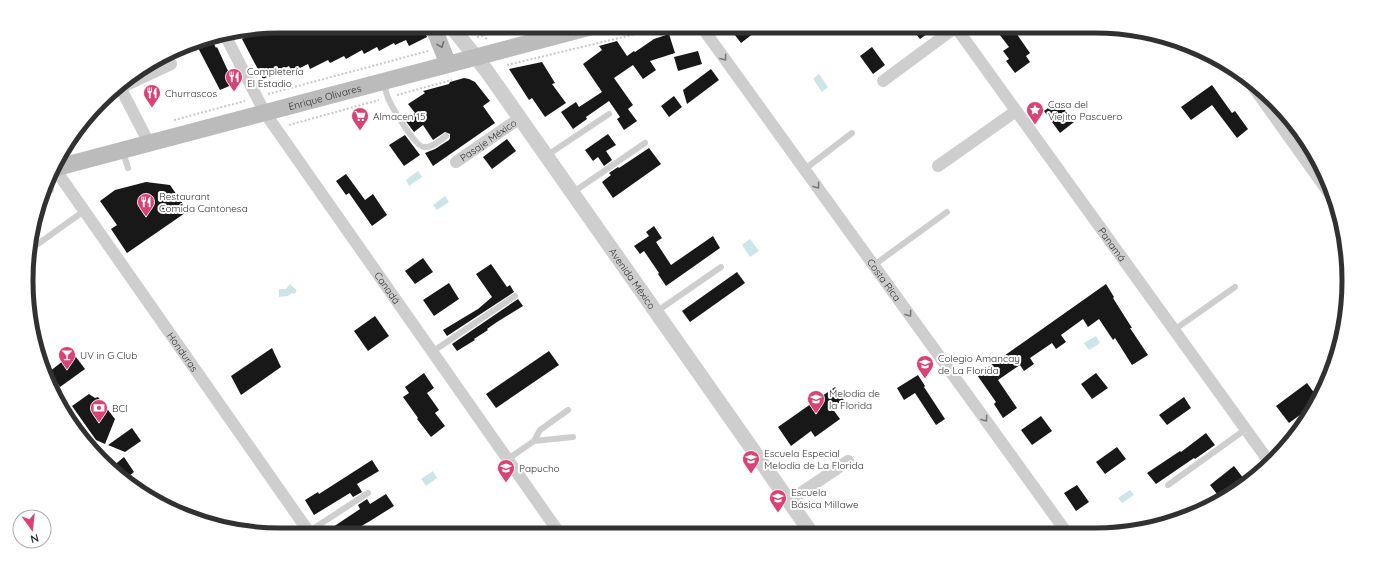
<svg xmlns="http://www.w3.org/2000/svg" width="1375" height="561" font-family="Quicksand,sans-serif">
  <rect width="100%" height="100%" fill="#fff"/>
  <polygon fill="#e7e9dd" points="472,26 500,26 476,32"/>
  <g fill="#cbe5e8">
    <polygon points="819,74 828,87 822,92 813,79"/>
    <polygon points="418,171 422,177 409,186 406,180"/>
    <polygon points="445,196 449,202 437,210 433,205"/>
    <polygon points="750,239 759,251 750,257 742,245"/>
    <polygon points="290,284 297,291 294,294 292,293 288,296 279,297 279,289 286,289"/>
    <polygon points="1096,336 1100,343 1089,350 1084,343"/>
    <polygon points="433,471 437,478 426,486 421,479"/>
    <polygon points="1130,490 1134,495 1122,503 1118,498"/>
  </g>
  <g fill="#181818">
    <polygon points="280,26 422,26 427,37 409,46 406,40 395,45 394,43 379,51 377,47 364,54 362,50 346,59 344,56 330,63 328,60 310,69 308,64 292,72 289,66 263,79 242,39 258,31 259,34 273,27"/>
    <polygon points="728,26 763,26 741,43"/>
    <polygon points="910,26 938,26 920,39"/>
    <polygon points="993,26 1011,26 1030,53 1026,56 1030,62 1015,73 1006,61 1009,59 1003,51 1009,47"/>
    <polygon points="669,34 675,53 650,61 656,70 643,79 633,65 614,78 633,105 628,109 637,121 624,130 617,119 620,117 609,101 586,117 587,119 573,129 561,112 576,102 579,107 602,92 583,64 602,50 599,46 617,41 627,56 634,51 635,52 654,39"/>
    <polygon points="211,38 216,48 217,47 234,84 220,90 195,42 198,40"/>
    <polygon points="872,47 885,65 873,74 860,56"/>
    <polygon points="698,51 702,64 678,71 674,57"/>
    <polygon points="542,62 555,83 552,84 566,103 545,117 532,98 529,100 509,69"/>
    <polygon points="711,69 719,80 687,104 683,90"/>
    <polygon points="464,78 469,79 475,82 490,101 483,106 495,123 433,166 425,153 435,149 449,140 450,138 450,134 445,132 433,140 423,125 414,132 405,120 415,113 408,104 425,93 423,91 449,84 450,82"/>
    <polygon points="1212,85 1232,113 1235,111 1248,129 1237,138 1212,105 1191,120 1181,107"/>
    <polygon points="674,96 682,107 669,117 661,106"/>
    <polygon points="1058,101 1074,122 1060,133 1044,111"/>
    <polygon points="608,134 616,145 606,151 612,160 604,166 598,157 593,161 585,150"/>
    <polygon points="405,135 420,155 404,166 389,145"/>
    <polygon points="507,139 516,151 492,169 483,157"/>
    <polygon points="649,148 661,164 613,198 602,182 611,175 609,173 618,167 619,168"/>
    <polygon points="346,174 365,200 373,194 387,215 372,226 349,193 346,195 336,181"/>
    <polygon points="146,182 170,185 188,211 127,253 111,229 117,225 100,201 115,190"/>
    <polygon points="654,226 662,238 656,242 671,265 713,236 720,248 666,286 658,274 659,273 644,251 640,254 634,246 649,236 646,232"/>
    <polygon points="423,258 433,272 415,284 405,271"/>
    <polygon points="491,264 507,287 510,285 514,292 447,336 443,330 478,309 492,297 476,274"/>
    <polygon points="737,272 745,283 690,322 682,311"/>
    <polygon points="449,283 459,299 434,316 423,300"/>
    <polygon points="1106,284 1114,297 1113,298 1132,328 1130,328 1148,355 1132,365 1115,338 1113,340 1099,319 1088,327 1083,319 1061,335 1066,342 1056,349 1052,343 1030,358 1034,364 1024,371 1020,365 998,380 1017,408 1003,418 994,404 996,402 977,375"/>
    <polygon points="518,299 523,306 497,322 487,329 488,330 474,339 475,340 457,351 452,344"/>
    <polygon points="375,316 389,336 368,351 354,331"/>
    <polygon points="272,348 281,367 241,395 231,376"/>
    <polygon points="549,351 559,365 496,408 486,394"/>
    <polygon points="73,353 85,369 60,387 49,372"/>
    <polygon points="424,373 434,388 427,393 439,410 435,413 445,426 431,437 417,419 418,418 403,397 409,393 405,387"/>
    <polygon points="1096,373 1108,388 1092,399 1081,384"/>
    <polygon points="918,375 925,386 924,387 945,419 936,425 915,393 904,400 897,388"/>
    <polygon points="1307,383 1318,398 1315,404 1289,423 1276,406"/>
    <polygon points="835,387 844,399 832,408 840,419 815,437 811,431 791,446 778,427"/>
    <polygon points="89,394 95,398 98,397 115,419 105,444 96,440 72,406"/>
    <polygon points="1184,397 1191,408 1167,425 1159,415"/>
    <polygon points="1041,416 1052,431 1032,445 1021,430"/>
    <polygon points="132,428 141,441 125,452 108,445"/>
    <polygon points="1206,433 1215,445 1195,459 1194,458 1156,484 1147,473 1180,451 1181,452"/>
    <polygon points="1117,447 1126,459 1105,474 1096,462"/>
    <polygon points="124,457 134,472 124,480 112,467"/>
    <polygon points="372,460 379,471 357,484 362,492 353,497 350,493 314,515 305,500 318,492 319,494"/>
    <polygon points="1234,466 1244,479 1220,498 1210,485"/>
    <polygon points="1077,485 1089,502 1076,511 1064,493"/>
    <polygon points="386,494 394,506 370,521 346,535 321,535 360,509 358,505 367,499 370,504"/>
  </g>
  <g fill="none" stroke-linecap="round" stroke-linejoin="round">
    <g stroke="#c8c8c8" stroke-width="2" stroke-dasharray="2 2" stroke-linecap="butt">
      <polyline points="485,26 484,35 487,40"/>
      <polyline points="477,37 518,26"/>
      <polyline points="507,65 669,26"/>
      <polyline points="268,94 428,51"/>
      <polyline points="397,95 452,80"/>
      <polyline points="174,120 245,101"/>
      <polyline points="289,125 379,100"/>
    </g>
    <g stroke="#cecece" stroke-width="6">
      <path d="M384,83C385,88 386,93 388,98C392,107 415,147 424,147C432,148 440,140 446,136"/>
      <polyline points="123,152 128,168"/>
      <polyline points="546,156 609,114"/>
      <polyline points="805,169 852,133"/>
      <polyline points="47,191 51,190"/>
      <polyline points="572,193 645,143"/>
      <polyline points="28,251 84,211"/>
      <polyline points="874,265 947,212"/>
      <polyline points="656,312 721,267"/>
      <polyline points="1174,330 1235,287"/>
      <polyline points="432,352 515,296"/>
      <polyline points="534,441 573,437"/>
      <polyline points="508,459 534,441 540,430 568,410"/>
      <polyline points="1168,485 1246,429"/>
      <polyline points="308,532 368,493"/>
    </g>
    <g stroke="#cecece" stroke-width="12">
      <path id="s1" d="M701,26L1067,533"/>
      <path id="s2" d="M955,26L1270,463"/>
      <path id="s3" d="M225,35L265,113L560,534"/>
      <polyline points="883,81 956,27"/>
      <polyline points="1249,81 1329,193"/>
      <polyline points="119,85 149,143"/>
      <polyline points="120,88 171,64"/>
      <path id="s4" d="M456,162L520,118"/>
      <polyline points="938,166 1016,111"/>
      <path id="s5" d="M55,169L311,535"/>
      <polyline points="789,501 848,461"/>
    </g>
    <path stroke="#cecece" stroke-width="15" id="s6" d="M451,26L486,70L812,534"/>
    <g stroke="#bbb" stroke-width="17">
      <polyline points="433,26 448,64"/>
      <path id="s7" d="M55,168L594,26"/>
    </g>
  </g>
  <defs><path id="oneway-chevron" d="M-2-3.5L2.5 0L-2 3.5" fill="none" stroke-width="1.6" stroke-linecap="round" stroke-linejoin="round"/></defs>
  <use stroke="#6f6f6f" href="#oneway-chevron" transform="translate(441 45) rotate(69)"/>
  <g stroke="#787878">
    <use href="#oneway-chevron" transform="translate(724 58) rotate(54)"/>
    <use href="#oneway-chevron" transform="translate(817 186) rotate(54)"/>
    <use href="#oneway-chevron" transform="translate(909 314) rotate(54)"/>
    <use href="#oneway-chevron" transform="translate(985 419) rotate(54)"/>
  </g>
  <defs>
    <symbol id="restaurant-pin" viewBox="-11 -11 22 30"><path d="M0 17L-7.5 6A9.5 9.5 0 1 1 7.5 6Z" fill="#d84276" stroke="#fff"/><path d="M-5-6h1v4h1v-4h1v4h1v-4h1v5L-1.5 .5V6h-2V.5L-5-1ZM5-6V6H3V1.5H1.5Q1.5-4 5-6Z" fill="#fff"/></symbol>
    <symbol id="sight-pin" viewBox="-11 -11 22 30"><path d="M0 17L-7.5 6A9.5 9.5 0 1 1 7.5 6Z" fill="#d84276" stroke="#fff"/><path d="M0-6L1.8-2.2L6-1.7L2.9 1.2L3.7 5.4L0 3.3L-3.7 5.4L-2.9 1.2L-6-1.7L-1.8-2.2Z" fill="#fff"/></symbol>
    <symbol id="supermarket-pin" viewBox="-11 -11 22 30"><path d="M0 17L-7.5 6A9.5 9.5 0 1 1 7.5 6Z" fill="#d84276" stroke="#fff"/><path d="M-6-5.5h2.5l.6 2H6L4.5 2H-2.5L-4.4-4H-6ZM-1.5 3.2a1.3 1.3 0 1 0 .1 0ZM3 3.2a1.3 1.3 0 1 0 .1 0Z" fill="#fff"/></symbol>
    <symbol id="bar-pin" viewBox="-11 -11 22 30"><path d="M0 17L-7.5 6A9.5 9.5 0 1 1 7.5 6Z" fill="#d84276" stroke="#fff"/><path d="M-6-5H6L.8 .8V4.5H3.5V6h-7V4.5H-.8V.8Z" fill="#fff"/></symbol>
    <symbol id="school-pin" viewBox="-11 -11 22 30"><path d="M0 17L-7.5 6A9.5 9.5 0 1 1 7.5 6Z" fill="#d84276" stroke="#fff"/><path d="M0-5L7-2L0 1L-7-2ZM-4 1L0 2.5L4 1V4Q0 6-4 4Z" fill="#fff"/></symbol>
    <symbol id="bank-pin" viewBox="-11 -11 22 30"><path d="M0 17L-7.5 6A9.5 9.5 0 1 1 7.5 6Z" fill="#d84276" stroke="#fff"/><path d="M-6-4H6V4H-6ZM0-2.3a2.3 2.3 0 1 0 0 4.6a2.3 2.3 0 1 0 0-4.6Z" fill="#fff"/></symbol>
  </defs>
  <g fill-rule="evenodd">
    <use href="#restaurant-pin" x="224" y="67" width="20" height="27"/>
    <use href="#restaurant-pin" x="142" y="83" width="20" height="27"/>
    <use href="#sight-pin" x="1025" y="100" width="20" height="27"/>
    <use href="#supermarket-pin" x="350" y="106" width="20" height="27"/>
    <use href="#restaurant-pin" x="136" y="192" width="20" height="27"/>
    <use href="#bar-pin" x="57" y="345" width="20" height="27"/>
    <use href="#school-pin" x="915" y="354" width="20" height="27"/>
    <use href="#school-pin" x="806" y="389" width="20" height="27"/>
    <use href="#bank-pin" x="89" y="398" width="20" height="27"/>
    <use href="#school-pin" x="741" y="449" width="20" height="27"/>
    <use href="#school-pin" x="496" y="458" width="20" height="27"/>
    <use href="#school-pin" x="768" y="488" width="20" height="27"/>
  </g>
  <g text-anchor="middle" stroke-width="4" stroke-linejoin="round" paint-order="stroke">
    <g font-size="10" fill="#313131" stroke="#fff" text-anchor="start">
      <text x="247" y="75">Completería<tspan x="247" dy="12">El Estadio</tspan></text>
      <text x="165" y="97">Churrascos</text>
      <text x="1048" y="108">Casa del<tspan x="1048" dy="12">Viejito Pascuero</tspan></text>
      <text x="373" y="120">Almacen 15</text>
      <text x="159" y="200">Restaurant<tspan x="159" dy="12">Comida Cantonesa</tspan></text>
      <text x="80" y="359">UV in G Club</text>
      <text x="938" y="362">Colegio Amancay<tspan x="938" dy="12">de La Florida</tspan></text>
      <text x="829" y="397">Melodia de<tspan x="829" dy="12">la Florida</tspan></text>
      <text x="112" y="412">BCI</text>
      <text x="764" y="457">Escuela Especial<tspan x="764" dy="12">Melodía de La Florida</tspan></text>
      <text x="519" y="472">Papucho</text>
      <text x="791" y="496">Escuela<tspan x="791" dy="12">Básica Millawe</tspan></text>
    </g>
    <g font-size="10" fill="#313131" stroke="#fff">
      <text dy="4" stroke="none"><textPath href="#s7" startOffset="279">Enrique Olivares</textPath></text>
      <text dy="4" stroke="none"><textPath href="#s4" startOffset="39">Pasaje México</textPath></text>
      <text dy="4" stroke="none"><textPath href="#s2" startOffset="269">Panamá</textPath></text>
      <text dy="4" stroke="none"><textPath href="#s6" startOffset="311">Avenida México</textPath></text>
      <text dy="4" stroke="none"><textPath href="#s1" startOffset="313">Costa Rica</textPath></text>
      <text dy="4" stroke="none"><textPath href="#s3" startOffset="301">Canadá</textPath></text>
      <text dy="4" stroke="none"><textPath href="#s5" startOffset="223">Honduras</textPath></text>
    </g>
  </g>
  <path d="M0 0H1375V561H0ZM280 33H1095A247 247 0 0 1 1342 280V281A247 247 0 0 1 1095 528H280A247 247 0 0 1 33 281V280A247 247 0 0 1 280 33Z" fill="#fff" fill-rule="evenodd"/>
  <path fill="none" stroke="#313131" stroke-width="5" d="M280 33H1095A247 247 0 0 1 1342 280V281A247 247 0 0 1 1095 528H280A247 247 0 0 1 33 281V280A247 247 0 0 1 280 33Z"/>
  <g transform="translate(32 529) rotate(165)"><circle r="19" fill="#ffffff" stroke="#adadad"/>
  <path d="M0-3L7 15L0 10L-7 15Z" fill="#d84276"/>
  <text y="-6" font-size="11" font-weight="bold" text-anchor="middle" fill="#313131">N</text>
  </g>
</svg>
